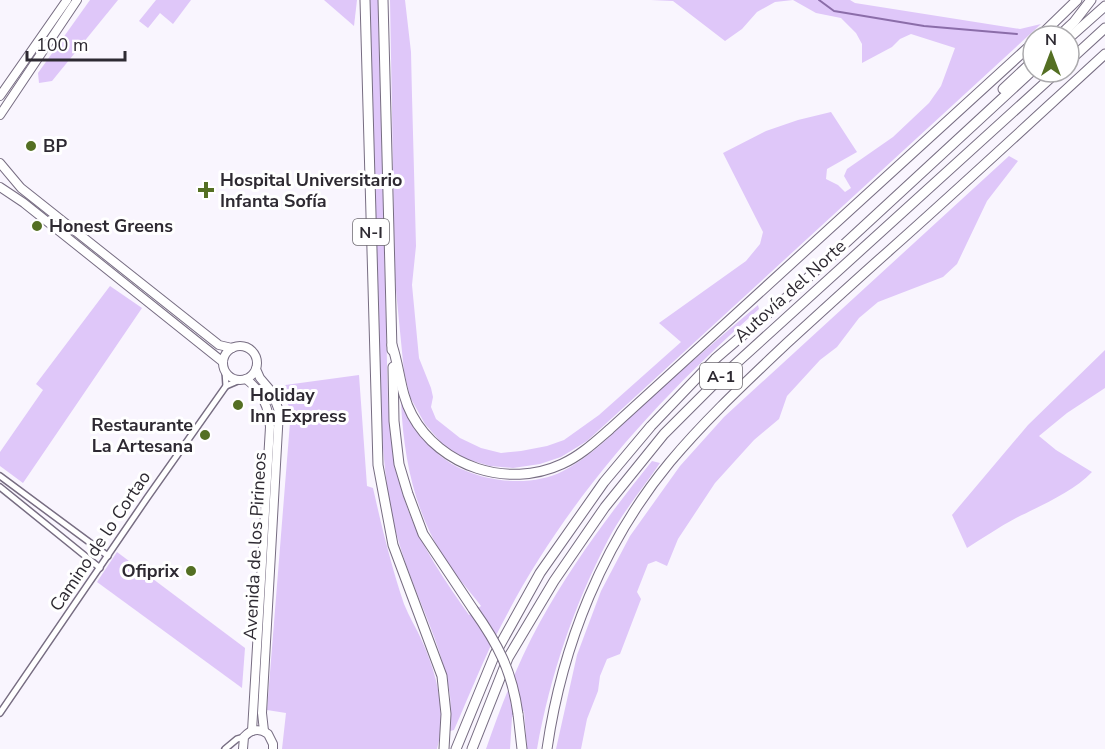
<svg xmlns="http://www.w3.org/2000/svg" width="1105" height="749" font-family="'Nunito Sans',sans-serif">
  <rect width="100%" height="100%" fill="#f9f5fe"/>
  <g fill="#dfc7f9">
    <polygon points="90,0 118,0 52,81 39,83 38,73"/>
    <polygon points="156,0 191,0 173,24 160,13 148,28 139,21"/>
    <polygon points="324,0 357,0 354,26"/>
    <path d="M370,0H378L388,402C391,433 394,464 403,494C415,538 443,578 469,615L481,606C469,590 455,575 444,558C414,510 404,459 401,403C410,419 420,435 432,448C461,480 525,491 563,471C598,453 625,420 654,395C688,364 723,335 758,305L759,309C657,399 565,501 503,622C484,657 470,694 454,730L450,731C450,719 451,707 450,695C442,643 415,596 400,546C386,501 383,452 380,405Z"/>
    <polygon points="390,0 405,0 411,52 412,96 416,246 412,285 419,358 431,388 433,397 431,407 436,419 460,438 481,448 501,453 521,451 547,446 564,440 599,415 681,342 659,323 746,261 760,244 763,232 723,153 766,131 798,120 831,112 857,152 827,169 826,179 838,185 845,192 851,188 844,176 847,169 893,137 929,103 941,86 955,48 911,34 900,39 892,47 862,63 862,44 856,33 841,18 816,13 793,0 775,2 757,12 742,29 725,41 673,1 651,0 850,0 855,3 1020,29 1041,24 587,441 561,457 540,464 513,468 490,466 466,459 444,446 425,424 410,397 404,372 395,280"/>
    <polygon points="1009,156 1018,161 987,201 957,264 943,277 878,302 859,318 837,347 820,360 787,396 779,419 754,440 715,483 678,539 667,566 656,561 648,564 637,592 641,599 620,654 607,659 600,676 598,691 587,719 581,749 556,749 577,655 601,591 630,536 680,466 724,417"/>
    <polygon points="110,286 142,308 23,483 0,466 0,452 43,390 36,384"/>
    <path d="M1105,350V388L1067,413L1039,436L1056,450L1092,472C1073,492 1040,506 1016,518C999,527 983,538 967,548L952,515L1028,425Z"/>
    <path d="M359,375L367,486L373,488C382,528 391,565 404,604C409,617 417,629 422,641C437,674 447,714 437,749H282L286,713L267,710L291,410L278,386Z"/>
    <path d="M652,461L660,463C643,488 622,513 608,540C574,605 550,676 537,749H527L524,711L512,717L510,749H486C501,706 518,662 540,622C572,564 611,512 652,461Z"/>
    <polygon points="117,552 245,648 242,688 97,582"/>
  </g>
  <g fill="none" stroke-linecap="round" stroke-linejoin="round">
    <polyline stroke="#8b6da9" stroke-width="2" points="819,0 834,11 924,26 1017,34"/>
    <defs>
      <g id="street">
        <polyline points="225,371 226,386"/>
        <polyline points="0,476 108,556"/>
        <polyline points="0,487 100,568"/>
        <polyline points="0,713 147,498 226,386 240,380"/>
        <polyline points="225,749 237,739 244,737"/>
      </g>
      <g id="primary">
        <polyline points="0,96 67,0"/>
        <polyline points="0,115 77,0"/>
        <polyline points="0,163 21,188 219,345 232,348"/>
        <polyline points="0,187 24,203 223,362"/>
        <circle cx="240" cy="363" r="17"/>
        <polyline points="256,369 260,378 272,392 279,411 262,713 264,731"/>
        <path d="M246,379C262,391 269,407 270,427L252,731"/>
        <path d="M243,749L244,737C251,729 260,728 268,734L273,744V749"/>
      </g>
      <g id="highway">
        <polyline points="365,0 378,465 393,545 442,676 446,714 444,749"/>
        <polyline points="383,0 392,350"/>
        <polyline points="1040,36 1077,0"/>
        <polyline points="1059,36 1074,22 1091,0"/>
        <polyline points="1069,38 1105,6"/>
        <polyline points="1069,61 1105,28"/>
        <polyline points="1003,89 1033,61"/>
        <path d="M392,345C400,368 400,393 412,415C440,467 508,489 562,464C580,456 595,442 610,429L1033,43"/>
        <polyline points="393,367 394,421 399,464 408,494 423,534 473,609"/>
        <polyline points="518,714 522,749"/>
        <polyline points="456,749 495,654 540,573 604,482 651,426 715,359 786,298 1033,70"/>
        <polyline points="472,749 508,658 554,581 605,507 664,434 720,378 1057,72"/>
        <path d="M547,749C562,645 603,543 670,462C706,419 746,382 786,344C821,312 856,280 891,249C963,185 1034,119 1105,54"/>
      </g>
    </defs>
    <use href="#street" stroke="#776d82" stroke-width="8"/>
    <use href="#primary" stroke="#776d82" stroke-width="10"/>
    <use href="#highway" stroke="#776d82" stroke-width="11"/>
    <use href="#street" stroke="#fff" stroke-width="5"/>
    <use href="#primary" stroke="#fff" stroke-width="8"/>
    <use href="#highway" stroke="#fff" stroke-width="9"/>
    <defs>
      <path id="highway-bridge" d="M473,609C498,644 512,671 518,714"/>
    </defs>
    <use href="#highway-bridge" stroke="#776d82" stroke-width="11" stroke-linecap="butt"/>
    <use href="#highway-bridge" stroke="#fff" stroke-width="9"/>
  </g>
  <g fill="#546f23" stroke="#fff" stroke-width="2">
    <circle cx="31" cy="146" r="6"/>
    <path d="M203 181h6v6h6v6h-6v6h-6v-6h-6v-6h6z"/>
    <circle cx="37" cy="226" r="6"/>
    <circle cx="238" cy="405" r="6"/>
    <circle cx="205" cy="435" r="6"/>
    <circle cx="191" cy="571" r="6"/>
  </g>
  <g text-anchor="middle" stroke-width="6" stroke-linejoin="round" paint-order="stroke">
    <g fill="#fff" stroke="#6d6a70" stroke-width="1.5">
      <rect x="353" y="219" width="36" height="26" rx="4.5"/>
      <rect x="700" y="363" width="42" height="26" rx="4.5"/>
    </g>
    <g font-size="16" font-weight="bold" fill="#2e2a32">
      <text x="371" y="238">N-I</text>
      <text x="721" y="382">A-1</text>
    </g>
    <g font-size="18" font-weight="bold" fill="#2e2a32" stroke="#fff" text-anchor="start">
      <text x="43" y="152">BP</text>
      <text x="220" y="186">Hospital Universitario<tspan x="220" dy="21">Infanta Sofía</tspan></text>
      <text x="49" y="232">Honest Greens</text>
      <text x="250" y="401">Holiday<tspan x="250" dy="21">Inn Express</tspan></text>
      <text x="193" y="431" text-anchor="end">Restaurante<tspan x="193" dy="21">La Artesana</tspan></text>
      <text x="179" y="577" text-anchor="end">Ofiprix</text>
    </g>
    <g font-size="18" fill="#2e2a32" stroke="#fff">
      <text transform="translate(790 291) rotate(-42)" y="6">Autovía del Norte</text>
      <text transform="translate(100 541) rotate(-56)" y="6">Camino de lo Cortao</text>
      <text transform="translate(255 546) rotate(-87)" y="6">Avenida de los Pirineos</text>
    </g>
  </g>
  <g transform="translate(1051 54)"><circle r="28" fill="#ffffff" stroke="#abaaad" stroke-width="1.5"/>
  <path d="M0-4.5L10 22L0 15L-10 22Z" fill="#546f23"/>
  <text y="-9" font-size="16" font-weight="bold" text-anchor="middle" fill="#2e2a32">N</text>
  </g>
  <path d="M27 51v9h98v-9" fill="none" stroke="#2e2a32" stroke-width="3"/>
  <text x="36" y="51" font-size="18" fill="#2e2a32" stroke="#ffffff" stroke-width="4.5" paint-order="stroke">100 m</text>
</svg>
